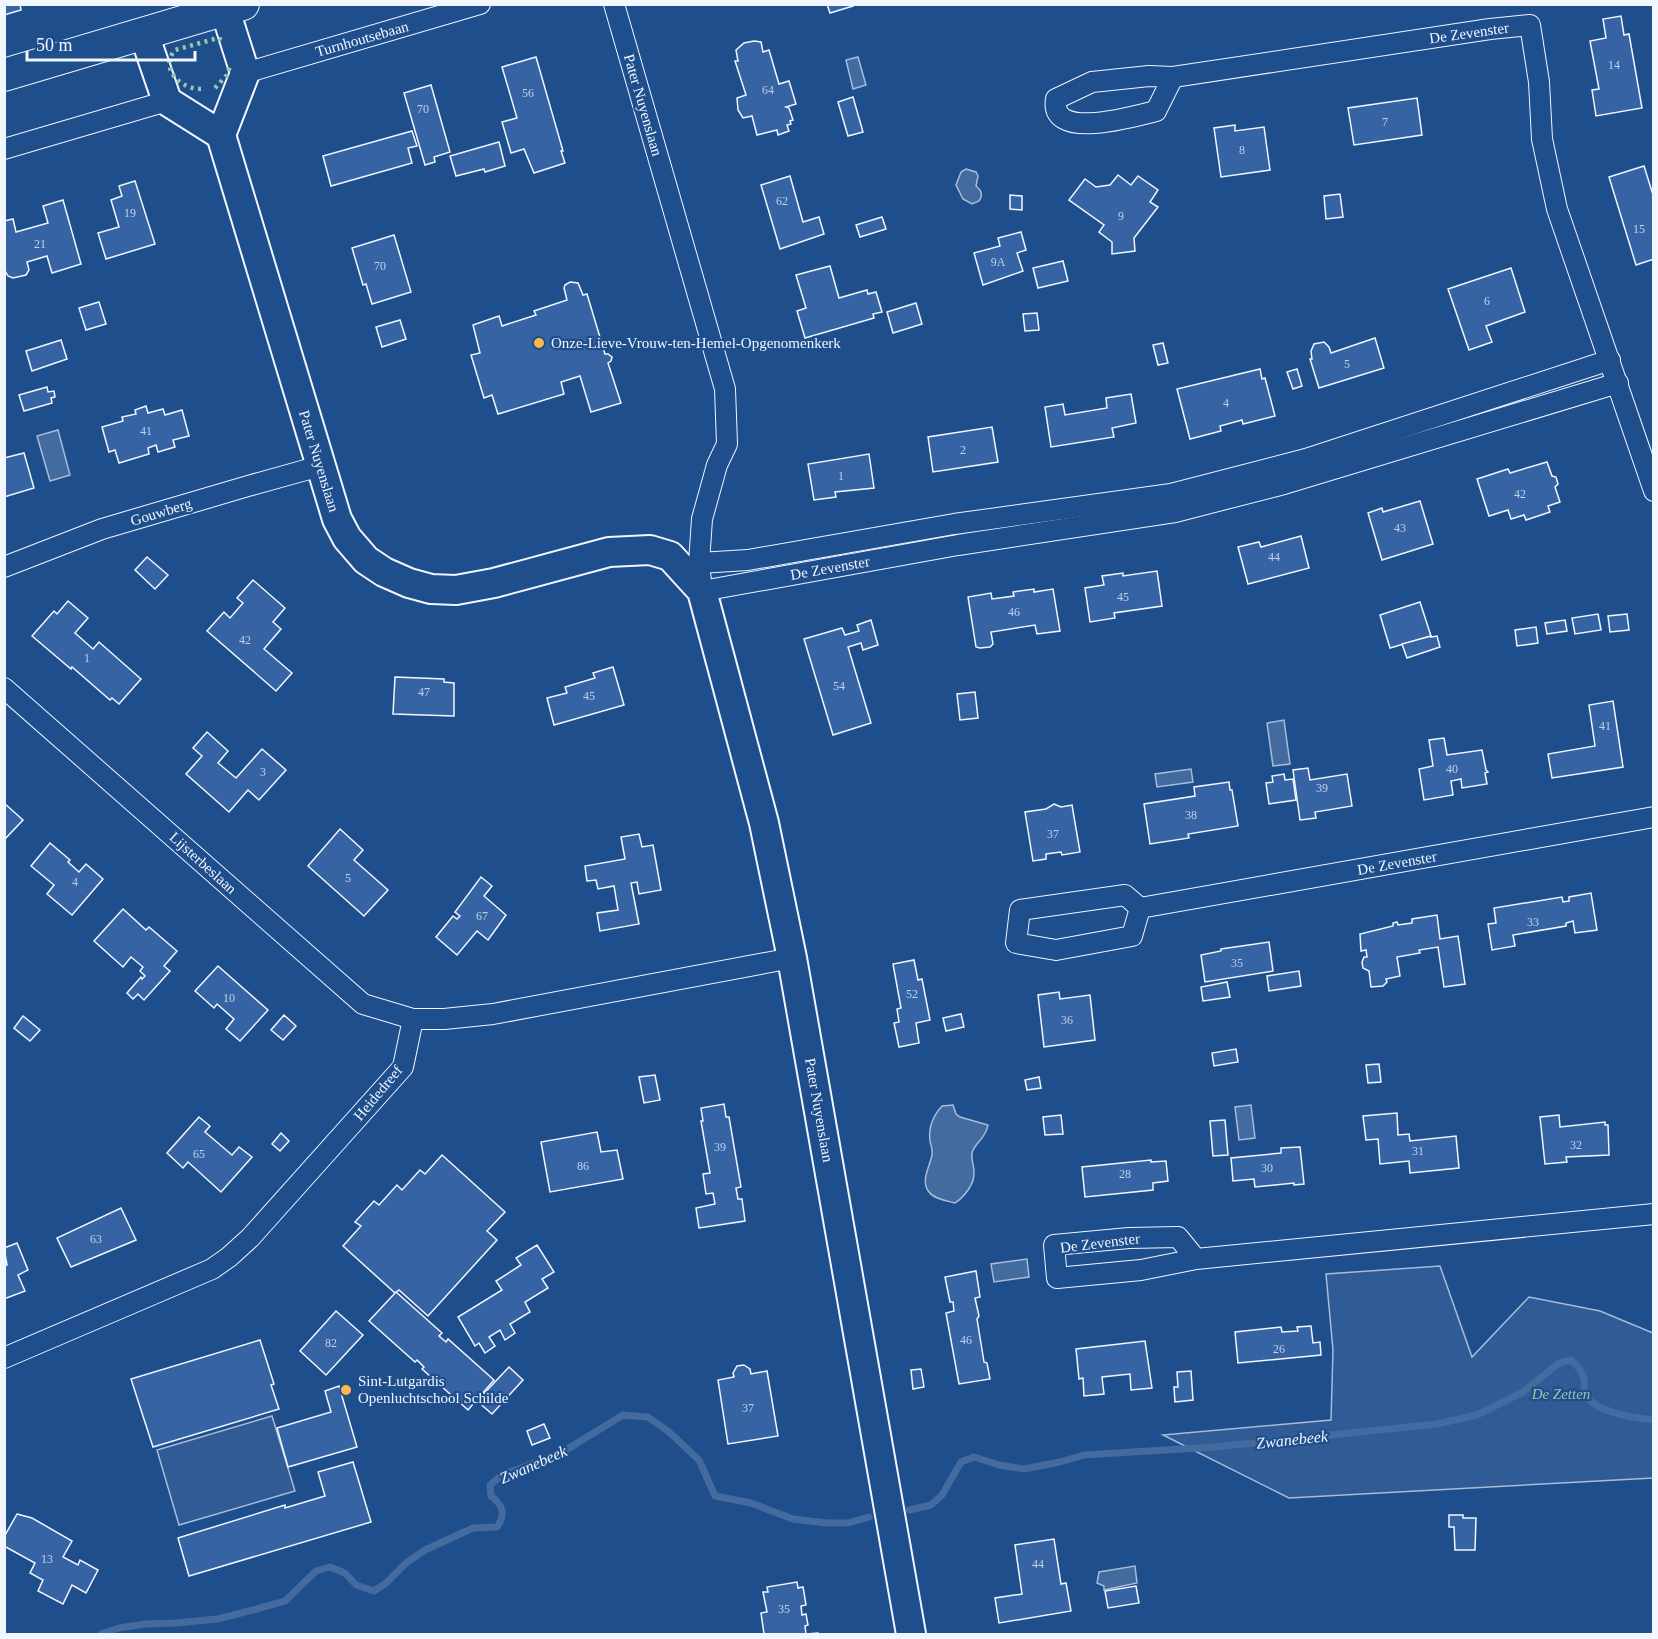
<svg xmlns="http://www.w3.org/2000/svg" width="1658" height="1639" font-family="Georgia,serif">
  <rect width="100%" height="100%" fill="#1f4e8c"/>
  <g fill="#305b95" stroke="#a8bbd7" stroke-width="1.5">
    <polygon points="1440,1266 1472,1357 1529,1297 1600,1311 1653,1333 1653,1478 1289,1498 1163,1435 1331,1420 1333,1350 1326,1274"/>
    <polygon points="272,1416 295,1491 179,1525 157,1450"/>
  </g>
  <g fill="#446ba0" stroke="#a8bbd7" stroke-width="1.5">
    <polygon points="858,57 866,85 853,89 846,60"/>
    <path d="M966,169L976,172L978,176L976,186C982,191 983,195 979,201L972,204L963,199L956,185L961,172Z"/>
    <polygon points="58,430 70,475 50,481 37,436"/>
    <polygon points="1284,720 1290,764 1273,766 1267,723"/>
    <polygon points="1191,769 1193,782 1157,787 1155,774"/>
    <path d="M953,1105L956,1114L960,1117L988,1125C986,1139 974,1143 972,1153C971,1159 974,1166 974,1172C975,1184 964,1197 955,1203C947,1201 934,1199 929,1192C920,1181 930,1166 932,1155C933,1149 931,1146 930,1141C928,1127 933,1116 942,1106Z"/>
    <polygon points="1251,1105 1255,1138 1239,1140 1235,1107"/>
    <polygon points="1027,1259 1029,1277 994,1282 991,1264"/>
    <polygon points="1135,1566 1137,1583 1104,1590 1104,1586 1097,1583 1099,1572"/>
  </g>
  <g fill="none" stroke-linecap="round" stroke-linejoin="round">
    <g stroke="#446ba0" stroke-width="7">
      <path d="M909,1510L931,1505L942,1495L961,1462L974,1457L999,1465L1024,1469L1060,1462L1084,1455L1215,1447L1437,1424L1477,1415L1523,1392L1559,1363L1571,1360C1577,1365 1583,1372 1584,1380C1585,1385 1583,1388 1585,1394C1593,1412 1635,1418 1654,1420"/>
      <path d="M101,1634L119,1628L145,1624L175,1623L218,1619L260,1608L285,1601L316,1571L330,1567L345,1573L356,1585L374,1591L385,1584L406,1563L425,1550L473,1528L497,1527C506,1514 503,1505 491,1496L490,1485L502,1475L561,1453L623,1415L648,1417L669,1432L699,1460L715,1496L751,1503L793,1519L827,1523H848L869,1517"/>
    </g>
  </g>
  <g fill="#3563a3" stroke="#f2f6ff" stroke-width="1.5">
    <polygon points="4,4 20,4 21,10 4,15"/>
    <polygon points="827,4 852,4 853,6 830,13"/>
    <polygon points="1621,16 1624,35 1629,34 1642,108 1596,116 1592,90 1599,89 1590,41 1606,38 1603,19"/>
    <polygon points="754,41 761,42 763,52 769,50 779,84 789,81 796,104 786,107 789,108 793,120 790,121 791,124 787,125 789,131 778,135 777,130 757,135 752,116 743,118 738,110 737,98 746,95 735,61 738,61 736,50 744,43"/>
    <polygon points="536,57 563,151 561,151 565,163 534,173 524,149 511,153 502,122 517,118 502,67"/>
    <polygon points="431,85 450,152 434,157 435,162 425,165 404,93"/>
    <polygon points="853,97 863,132 848,136 838,102"/>
    <polygon points="1417,98 1422,135 1354,145 1348,108"/>
    <polygon points="1235,125 1235,131 1264,127 1270,170 1221,177 1214,128"/>
    <polygon points="412,131 417,146 408,148 412,163 331,186 323,156"/>
    <polygon points="499,142 505,166 485,172 484,169 456,176 450,156"/>
    <polygon points="1644,166 1654,198 1654,259 1636,265 1609,177"/>
    <polygon points="1118,175 1131,185 1138,176 1158,190 1150,202 1158,207 1134,238 1135,251 1112,254 1112,242 1099,232 1104,225 1069,200 1085,179 1096,187 1110,185"/>
    <polygon points="790,176 803,222 819,217 824,234 780,249 761,185"/>
    <polygon points="135,181 155,244 106,259 98,233 119,227 111,200 122,196 119,186"/>
    <polygon points="1340,194 1343,217 1326,219 1324,196"/>
    <polygon points="1010,195 1022,196 1022,210 1010,209"/>
    <polygon points="63,200 81,264 52,273 47,256 27,262 29,270 26,275 13,278 8,276 4,269 4,221 13,219 16,232 48,223 43,206"/>
    <polygon points="882,217 886,229 860,237 856,225"/>
    <polygon points="1021,232 1026,250 1017,253 1023,271 983,285 974,253 1000,246 998,238"/>
    <polygon points="394,235 411,292 372,304 366,284 363,285 352,248"/>
    <polygon points="1063,261 1068,281 1038,288 1033,268"/>
    <polygon points="830,266 839,298 867,290 868,294 876,292 882,312 873,314 874,318 805,338 797,311 806,308 796,275"/>
    <polygon points="1511,268 1525,312 1486,326 1492,342 1469,350 1448,289"/>
    <polygon points="570,282 578,283 583,295 587,294 605,354 608,354 612,357 611,361 608,363 621,403 591,412 580,376 561,382 564,394 498,414 492,395 484,398 471,355 480,353 473,325 499,316 502,326 536,315 534,311 567,300 564,288 565,285"/>
    <polygon points="99,302 106,324 86,330 79,308"/>
    <polygon points="916,303 922,324 893,333 887,312"/>
    <polygon points="1037,313 1039,330 1025,331 1023,314"/>
    <polygon points="400,320 406,339 382,347 376,327"/>
    <polygon points="1375,338 1384,368 1319,388 1310,359 1312,359 1311,351 1314,344 1324,342 1329,347 1331,353"/>
    <polygon points="61,340 67,359 32,371 26,351"/>
    <polygon points="1163,343 1168,363 1158,365 1153,345"/>
    <polygon points="1260,369 1262,379 1265,378 1275,416 1243,424 1242,420 1220,426 1221,431 1190,439 1177,389"/>
    <polygon points="1297,369 1302,386 1293,389 1287,372"/>
    <polygon points="47,387 48,392 54,391 55,397 51,398 52,403 24,411 19,395"/>
    <polygon points="1131,394 1136,423 1112,428 1114,437 1051,447 1045,407 1063,404 1065,415 1107,408 1106,398"/>
    <polygon points="146,406 148,413 163,409 165,415 182,410 189,436 173,440 175,447 158,452 156,445 148,448 149,454 119,463 115,450 109,452 102,427 123,421 122,417 136,414 135,410"/>
    <polygon points="992,427 998,462 933,472 928,437"/>
    <polygon points="24,453 34,488 4,497 4,458"/>
    <polygon points="869,454 874,488 835,492 836,497 814,500 808,464"/>
    <polygon points="1547,462 1552,476 1556,477 1558,484 1555,487 1560,502 1548,506 1550,512 1526,520 1524,515 1511,519 1508,510 1489,516 1477,479 1508,469 1510,473"/>
    <polygon points="1420,501 1433,544 1382,560 1368,513 1382,508 1383,512"/>
    <polygon points="1301,536 1309,568 1248,584 1238,547 1259,542 1261,547"/>
    <polygon points="147,557 168,575 155,589 135,570"/>
    <polygon points="1157,571 1162,606 1114,613 1115,618 1090,622 1085,588 1104,585 1102,576 1123,573 1123,576"/>
    <polygon points="253,580 285,608 273,622 281,629 264,649 292,673 276,691 207,631 224,612 230,618 243,603 237,598"/>
    <polygon points="1034,589 1034,592 1053,589 1060,631 1037,634 1035,625 991,632 993,644 990,647 980,648 976,647 968,597 991,593 992,599 1014,596 1013,592"/>
    <polygon points="68,601 88,618 75,633 93,649 99,642 141,679 119,704 112,698 110,700 72,667 71,669 32,636 54,611 57,614"/>
    <polygon points="1420,602 1431,636 1390,648 1380,615"/>
    <polygon points="1598,614 1601,630 1575,634 1572,618"/>
    <polygon points="1627,614 1629,630 1610,632 1608,616"/>
    <polygon points="871,620 878,645 863,650 861,643 848,647 871,723 833,735 804,639 842,628 845,635 859,631 857,625"/>
    <polygon points="1565,620 1567,631 1547,634 1545,623"/>
    <polygon points="1536,627 1538,643 1517,646 1515,630"/>
    <polygon points="1431,636 1431,637 1437,636 1440,647 1407,658 1402,644"/>
    <polygon points="613,667 624,705 554,725 547,698 567,693 565,687 595,678 593,673"/>
    <polygon points="395,677 444,679 444,682 454,683 454,716 393,714"/>
    <polygon points="975,692 978,718 960,720 957,694"/>
    <polygon points="1613,701 1623,767 1552,778 1548,754 1595,746 1589,705"/>
    <polygon points="207,732 228,751 218,763 236,778 262,749 286,770 259,800 248,790 229,812 186,774 202,756 193,748"/>
    <polygon points="1444,738 1447,755 1482,750 1486,770 1488,772 1485,773 1487,784 1462,788 1461,779 1451,781 1453,795 1424,800 1419,769 1433,766 1429,740"/>
    <polygon points="1308,768 1310,780 1347,774 1352,806 1315,812 1316,818 1300,820 1293,770"/>
    <polygon points="1284,774 1285,780 1293,779 1296,800 1269,804 1266,783 1273,782 1272,776"/>
    <polygon points="1229,782 1230,790 1232,790 1238,826 1188,834 1189,838 1150,844 1144,804 1195,796 1194,787"/>
    <polygon points="4,803 23,820 4,840"/>
    <polygon points="1054,804 1061,807 1072,805 1080,852 1062,855 1061,852 1046,854 1046,859 1033,861 1025,812 1046,809"/>
    <polygon points="340,829 363,850 354,860 388,890 364,916 308,866"/>
    <polygon points="639,834 642,847 653,845 661,890 639,894 637,882 631,883 639,924 600,931 597,913 618,910 614,886 598,889 596,880 587,881 585,866 625,859 621,837"/>
    <polygon points="50,843 70,860 68,862 79,872 86,864 103,879 72,915 47,894 54,885 31,866"/>
    <polygon points="481,877 492,886 484,896 506,915 488,940 477,931 457,955 436,937 453,916 457,919 460,916 455,912"/>
    <polygon points="1591,893 1597,930 1575,933 1573,921 1566,923 1566,926 1513,935 1515,946 1492,950 1488,924 1496,923 1494,908 1562,897 1563,902 1569,901 1569,897"/>
    <polygon points="123,909 146,930 149,927 177,951 164,966 170,971 144,1000 138,994 133,999 127,993 141,977 142,979 145,976 140,971 143,967 131,957 123,967 94,941"/>
    <polygon points="1437,915 1440,939 1458,936 1465,984 1444,987 1438,947 1419,950 1420,953 1397,957 1400,976 1386,979 1387,982 1383,986 1371,987 1369,971 1363,968 1362,962 1364,957 1367,957 1366,950 1361,951 1360,934 1393,926 1393,923 1397,922 1398,925 1412,923 1412,919"/>
    <polygon points="1269,942 1273,971 1205,982 1201,955 1221,951 1221,949"/>
    <polygon points="914,960 918,980 922,979 930,1020 916,1023 919,1043 899,1047 894,1023 899,1022 897,1009 901,1008 893,964"/>
    <polygon points="218,966 268,1010 240,1041 226,1029 234,1019 217,1004 214,1008 195,991"/>
    <polygon points="1299,971 1301,986 1269,991 1267,976"/>
    <polygon points="1227,982 1230,997 1203,1001 1201,987"/>
    <polygon points="1059,992 1060,999 1090,995 1095,1040 1044,1047 1038,995"/>
    <polygon points="961,1014 964,1027 946,1031 943,1018"/>
    <polygon points="284,1015 296,1026 283,1040 271,1030"/>
    <polygon points="23,1016 40,1030 30,1041 14,1028"/>
    <polygon points="1236,1049 1238,1062 1214,1066 1212,1053"/>
    <polygon points="1379,1064 1381,1082 1368,1083 1366,1065"/>
    <polygon points="655,1075 660,1100 644,1103 639,1077"/>
    <polygon points="1039,1077 1041,1088 1027,1090 1025,1080"/>
    <polygon points="724,1104 726,1117 729,1117 741,1187 736,1188 738,1199 742,1199 745,1221 699,1228 696,1208 715,1204 713,1193 706,1194 703,1174 710,1173 701,1121 703,1121 701,1108"/>
    <polygon points="1397,1113 1398,1135 1409,1134 1410,1141 1456,1136 1459,1168 1410,1173 1409,1161 1380,1164 1378,1139 1366,1140 1363,1116"/>
    <polygon points="1061,1115 1063,1134 1045,1135 1043,1117"/>
    <polygon points="1559,1115 1560,1127 1605,1122 1605,1125 1608,1125 1609,1155 1566,1157 1567,1162 1545,1164 1540,1117"/>
    <polygon points="199,1117 210,1126 205,1132 232,1155 239,1147 252,1157 221,1192 188,1162 183,1168 167,1153"/>
    <polygon points="1225,1120 1228,1155 1213,1156 1210,1121"/>
    <polygon points="597,1132 601,1152 617,1150 623,1179 550,1192 541,1142"/>
    <polygon points="281,1133 289,1141 280,1151 272,1144"/>
    <polygon points="1300,1147 1304,1184 1294,1185 1294,1183 1255,1187 1254,1179 1233,1181 1231,1158 1281,1153 1281,1148"/>
    <polygon points="442,1155 505,1212 487,1231 497,1240 428,1316 399,1290 395,1293 343,1246 361,1226 355,1222 374,1201 379,1205 397,1185 402,1190 420,1170 425,1174"/>
    <polygon points="1151,1160 1151,1162 1166,1161 1168,1181 1153,1183 1153,1190 1085,1197 1082,1167"/>
    <polygon points="121,1208 136,1240 71,1267 57,1238"/>
    <polygon points="17,1243 28,1270 18,1275 25,1291 4,1299 4,1265 7,1265 4,1248"/>
    <polygon points="537,1245 554,1272 542,1279 548,1288 525,1302 530,1312 510,1324 515,1333 505,1340 500,1330 489,1337 495,1346 485,1353 479,1343 475,1346 458,1317 502,1290 496,1281 521,1265 516,1258"/>
    <polygon points="976,1271 980,1297 975,1298 979,1316 977,1319 984,1362 987,1363 990,1379 959,1384 946,1313 954,1311 953,1302 950,1302 945,1277"/>
    <polygon points="396,1292 442,1333 439,1336 446,1342 448,1339 494,1380 468,1410 422,1369 424,1367 417,1360 415,1362 369,1321"/>
    <polygon points="336,1311 363,1335 326,1375 300,1351"/>
    <polygon points="1311,1326 1313,1343 1320,1342 1321,1355 1238,1363 1235,1332 1281,1327 1282,1332 1298,1331 1297,1327"/>
    <polygon points="260,1340 274,1384 271,1385 279,1409 153,1447 131,1379"/>
    <polygon points="1145,1341 1152,1388 1131,1390 1130,1374 1102,1377 1104,1394 1084,1396 1083,1378 1079,1379 1076,1349"/>
    <polygon points="744,1365 750,1369 751,1374 767,1371 778,1436 728,1444 718,1380 734,1377 733,1373 737,1366"/>
    <polygon points="509,1367 523,1380 492,1414 477,1401"/>
    <polygon points="921,1369 924,1387 913,1389 911,1370"/>
    <polygon points="1191,1371 1193,1400 1175,1402 1174,1387 1178,1387 1177,1372"/>
    <polygon points="339,1386 357,1447 288,1467 277,1428 331,1412 325,1391"/>
    <polygon points="544,1424 550,1438 532,1445 527,1431"/>
    <polygon points="353,1462 371,1522 189,1576 178,1538 285,1505 285,1508 325,1496 318,1472"/>
    <polygon points="17,1514 32,1518 72,1541 63,1557 78,1565 80,1560 98,1570 86,1593 72,1585 63,1604 38,1591 43,1580 30,1573 35,1563 4,1546 4,1537"/>
    <polygon points="1449,1515 1463,1515 1463,1518 1476,1518 1475,1550 1455,1550 1454,1527 1449,1527"/>
    <polygon points="1054,1539 1061,1584 1066,1583 1071,1611 999,1623 995,1598 1022,1594 1015,1545"/>
    <polygon points="797,1582 798,1588 803,1587 806,1605 801,1606 802,1615 806,1614 808,1625 805,1626 806,1634 818,1633 818,1634 764,1634 761,1613 767,1612 763,1592 768,1592 767,1587"/>
    <polygon points="1136,1586 1139,1603 1108,1608 1105,1591"/>
  </g>
  <g fill="none" stroke-linecap="round" stroke-linejoin="round">
    <defs>
      <g id="street">
        <polyline points="614,4 725,389 727,444 717,465 702,519 699,563 702,591 958,545 1175,512 1284,484 1618,383"/>
        <polyline points="245,73 480,4"/>
        <path d="M1173,77L1156,111C1135,116 1049,142 1056,99L1092,82L1149,76L1173,77L1490,29L1530,25L1539,82L1542,139L1557,209L1654,491"/>
        <polyline points="4,149 167,101"/>
        <polyline points="699,563 748,560 954,524 1171,494 1306,459 1610,360"/>
        <polyline points="4,567 102,529 248,486 320,466"/>
        <polyline points="4,688 363,1004 413,1019 444,1019 493,1014 792,958"/>
        <polygon points="1125,895 1140,908 1132,936 1056,950 1016,943 1020,910"/>
        <polyline points="1140,908 1654,817"/>
        <polyline points="1196,1259 1178,1237 1129,1238 1054,1245 1057,1278 1141,1270 1196,1259 1654,1214"/>
        <polyline points="4,1358 212,1269 229,1257 250,1238 403,1067 413,1019"/>
      </g>
      <g id="secondary">
        <polyline points="144,34 167,101 221,135 337,519 347,538 366,560 384,572 409,583 431,589 456,590 494,583 609,552 650,550 670,556 702,591 764,823 792,958 911,1634"/>
        <polyline points="221,135 245,73 225,10"/>
      </g>
      <polyline id="primary" points="4,75 243,4"/>
    </defs>
    <use href="#street" stroke="#f2f6ff" stroke-width="22"/>
    <use href="#secondary" stroke="#f2f6ff" stroke-width="32"/>
    <use href="#primary" stroke="#f2f6ff" stroke-width="34"/>
    <use href="#street" stroke="#1f4e8c" stroke-width="20"/>
    <use href="#secondary" stroke="#1f4e8c" stroke-width="28"/>
    <use href="#primary" stroke="#1f4e8c" stroke-width="32"/>
    <g stroke="#97c8a6" stroke-width="4.5" stroke-dasharray="3 4.5" stroke-linecap="butt">
      <polyline points="215,88 227,75 230,66"/>
      <path d="M201,89C180,89 159,68 175,50L218,38L223,41"/>
    </g>
  </g>
  <g fill="#ffb74d" stroke="#1f4e8c" stroke-width="2">
    <circle cx="539" cy="343" r="6"/>
    <circle cx="346" cy="1390" r="6"/>
  </g>
  <g text-anchor="middle" stroke-width="4.5" stroke-linejoin="round" paint-order="stroke">
    <g font-size="12" fill="#c3d1e8">
      <text x="1614" y="69">14</text>
      <text x="768" y="94">64</text>
      <text x="528" y="97">56</text>
      <text x="423" y="113">70</text>
      <text x="1385" y="126">7</text>
      <text x="1242" y="154">8</text>
      <text x="782" y="205">62</text>
      <text x="130" y="217">19</text>
      <text x="1121" y="220">9</text>
      <text x="1639" y="233">15</text>
      <text x="40" y="248">21</text>
      <text x="998" y="266">9A</text>
      <text x="380" y="270">70</text>
      <text x="1487" y="305">6</text>
      <text x="1347" y="368">5</text>
      <text x="1226" y="407">4</text>
      <text x="146" y="435">41</text>
      <text x="963" y="454">2</text>
      <text x="841" y="480">1</text>
      <text x="1520" y="498">42</text>
      <text x="1400" y="532">43</text>
      <text x="1274" y="561">44</text>
      <text x="1123" y="601">45</text>
      <text x="1014" y="616">46</text>
      <text x="245" y="644">42</text>
      <text x="87" y="662">1</text>
      <text x="839" y="690">54</text>
      <text x="424" y="696">47</text>
      <text x="589" y="700">45</text>
      <text x="1605" y="730">41</text>
      <text x="1452" y="773">40</text>
      <text x="263" y="776">3</text>
      <text x="1322" y="792">39</text>
      <text x="1191" y="819">38</text>
      <text x="1053" y="838">37</text>
      <text x="348" y="882">5</text>
      <text x="75" y="886">4</text>
      <text x="482" y="920">67</text>
      <text x="1533" y="926">33</text>
      <text x="1237" y="967">35</text>
      <text x="912" y="998">52</text>
      <text x="229" y="1002">10</text>
      <text x="1067" y="1024">36</text>
      <text x="1576" y="1149">32</text>
      <text x="720" y="1151">39</text>
      <text x="1418" y="1155">31</text>
      <text x="199" y="1158">65</text>
      <text x="583" y="1170">86</text>
      <text x="1267" y="1172">30</text>
      <text x="1125" y="1178">28</text>
      <text x="96" y="1243">63</text>
      <text x="966" y="1344">46</text>
      <text x="331" y="1347">82</text>
      <text x="1279" y="1353">26</text>
      <text x="748" y="1412">37</text>
      <text x="47" y="1563">13</text>
      <text x="1038" y="1568">44</text>
      <text x="784" y="1613">35</text>
    </g>
    <g font-size="15" fill="#f2f6ff" stroke="#1f4e8c">
      <text transform="translate(1469 33) rotate(-8)" y="5">De Zevenster</text>
      <text transform="translate(362 39) rotate(-16)" y="5">Turnhoutsebaan</text>
      <text transform="translate(643 105) rotate(74)" y="5">Pater Nuyenslaan</text>
      <text transform="translate(319 461) rotate(73)" y="5">Pater Nuyenslaan</text>
      <text transform="translate(161 512) rotate(-17)" y="5">Gouwberg</text>
      <text transform="translate(830 568) rotate(-10)" y="5">De Zevenster</text>
      <text transform="translate(203 863) rotate(42)" y="5">Lijsterbeslaan</text>
      <text transform="translate(1397 863) rotate(-10)" y="5">De Zevenster</text>
      <text transform="translate(378 1093) rotate(-50)" y="5">Heidedreef</text>
      <text transform="translate(819 1110) rotate(80)" y="5">Pater Nuyenslaan</text>
      <text transform="translate(1100 1243) rotate(-7)" y="5">De Zevenster</text>
    </g>
    <g font-size="15" fill="#f2f6ff" stroke="#1f4e8c" text-anchor="start">
      <text x="551" y="348">Onze-Lieve-Vrouw-ten-Hemel-Opgenomenkerk</text>
      <text x="358" y="1386">Sint-Lutgardis<tspan x="358" dy="17">Openluchtschool Schilde</tspan></text>
    </g>
    <g font-size="15" font-style="italic" fill="#97c8a6" stroke="#1f4e8c">
      <text x="1561" y="1399">De Zetten</text>
    </g>
    <g font-size="16" font-style="italic" fill="#f2f6ff" stroke="#1f4e8c">
      <text transform="translate(1292 1439) rotate(-6)" y="6">Zwanebeek</text>
      <text transform="translate(533 1464) rotate(-24)" y="6">Zwanebeek</text>
    </g>
  </g>
  <rect width="1658" height="1639" fill="none" stroke="#f2f6ff" stroke-width="12"/>
  <path d="M27 51v9h168v-9" fill="none" stroke="#f2f6ff" stroke-width="3"/>
  <text x="36" y="51" font-size="18" fill="#f2f6ff" stroke="#1f4e8c" stroke-width="4.5" paint-order="stroke">50 m</text>
</svg>
